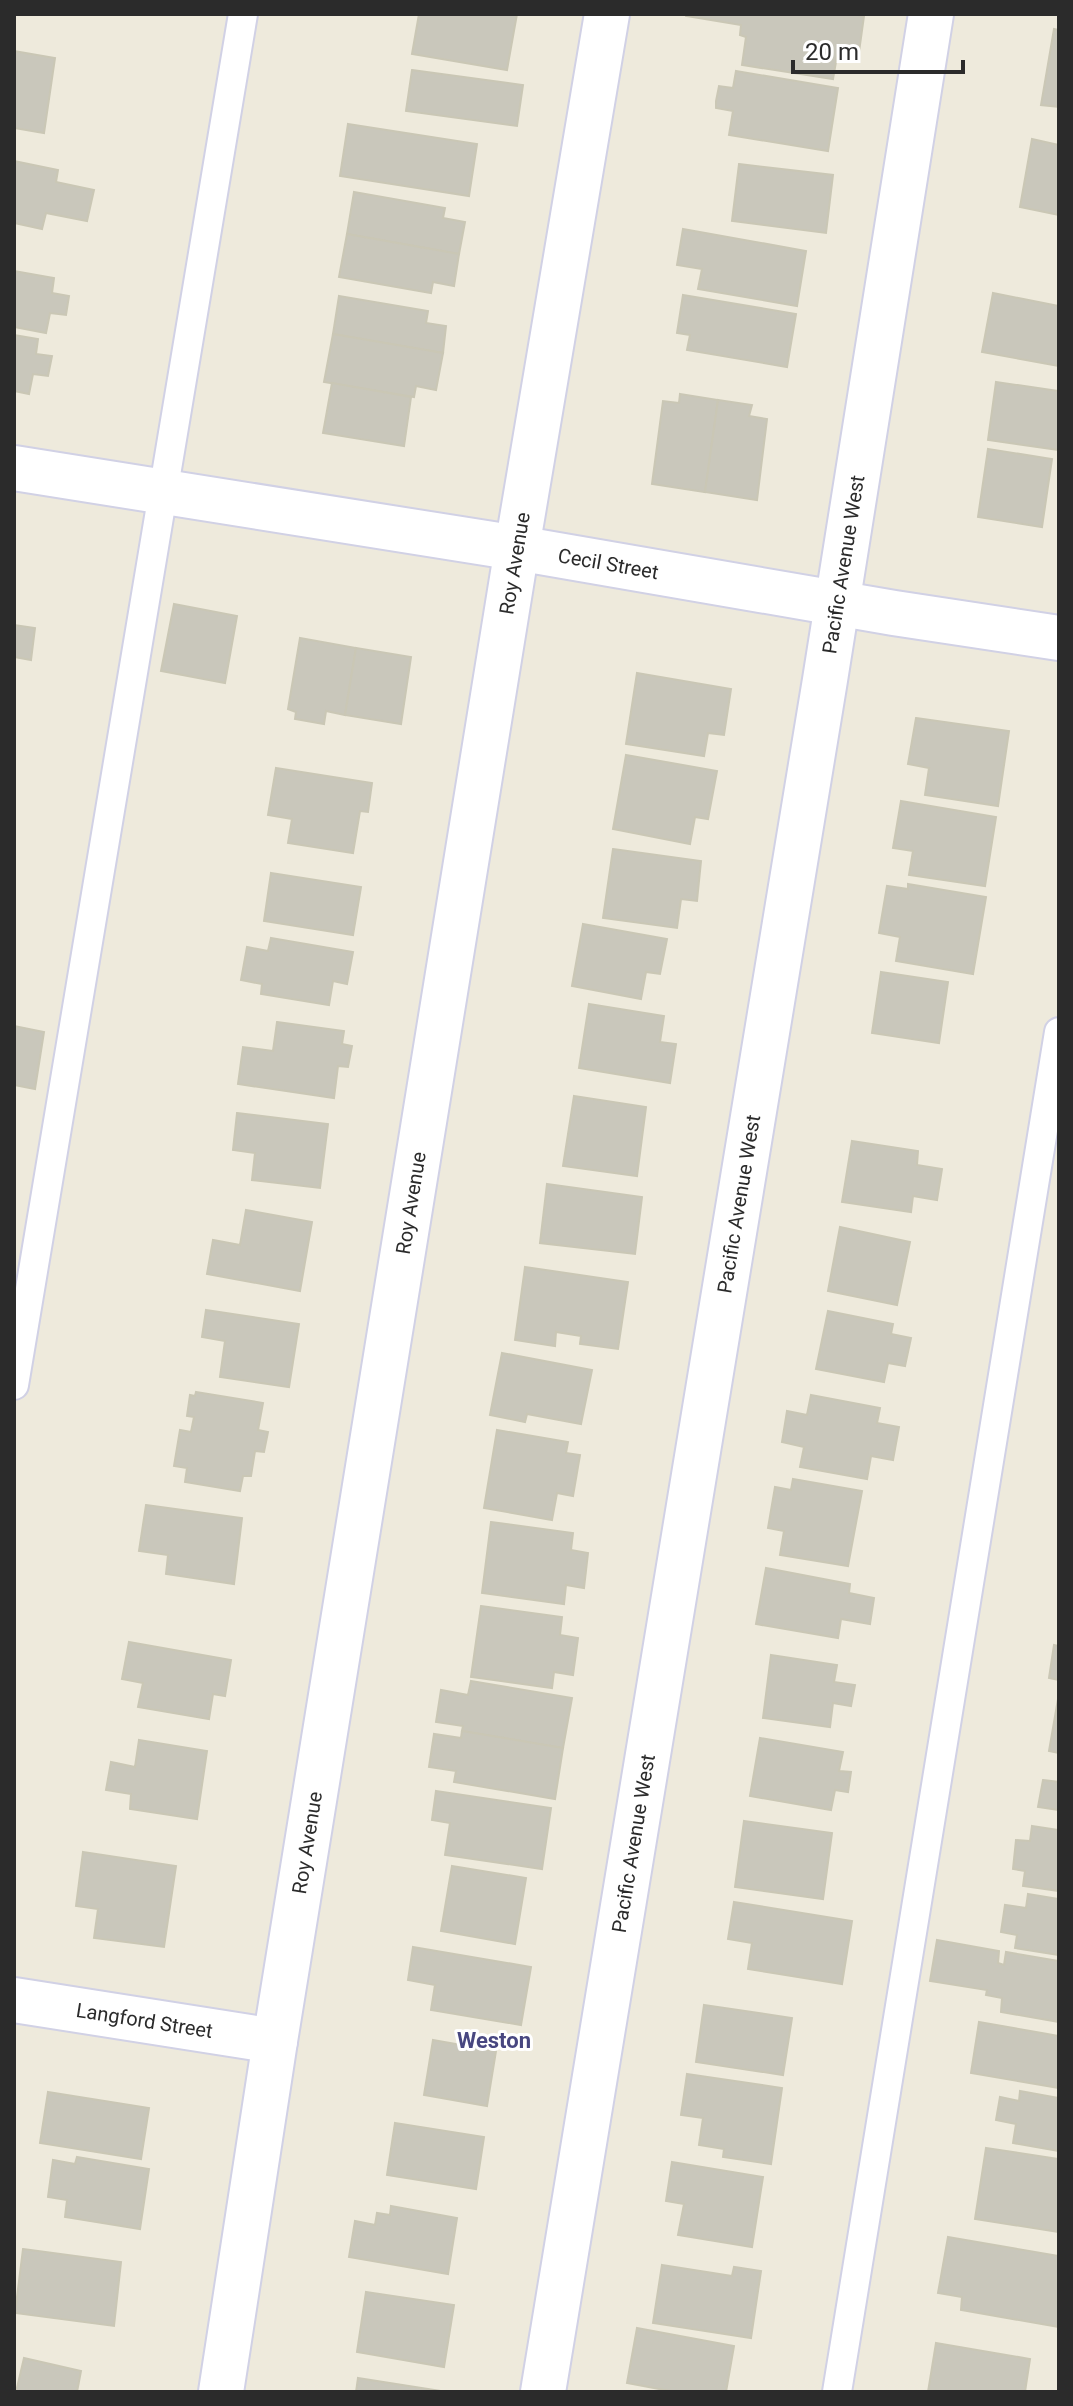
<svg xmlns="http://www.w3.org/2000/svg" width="1073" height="2406" font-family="Roboto,sans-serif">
  <rect width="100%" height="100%" fill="#eeeadc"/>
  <g fill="#c9c7bb" stroke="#cac7b5" stroke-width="2">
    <polygon points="419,14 517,14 507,70 412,54"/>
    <polygon points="686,14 851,14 864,16 858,59 837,56 833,79 742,65 746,37 740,35 741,25 686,16"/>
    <polygon points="1054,29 1059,30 1059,107 1041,105"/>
    <polygon points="14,51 55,58 44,133 14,128"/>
    <polygon points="412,70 523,85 517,126 406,111"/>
    <polygon points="736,71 838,88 828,151 729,135 733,111 716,108 716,101 719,86 733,88"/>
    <polygon points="348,124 477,144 469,196 340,176"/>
    <polygon points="1032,139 1059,145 1059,215 1020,207"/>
    <polygon points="14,161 58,170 56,182 94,190 87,221 46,213 42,229 14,223"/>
    <polygon points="739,164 833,175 826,233 732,221"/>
    <polygon points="354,192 445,208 443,218 465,222 459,254 347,234"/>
    <polygon points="683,229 806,251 797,306 698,289 702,269 677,265"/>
    <polygon points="347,234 459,254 454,286 433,282 431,293 339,277"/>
    <polygon points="14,271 54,278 52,293 69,296 66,315 50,313 46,333 14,327"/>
    <polygon points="993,293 1059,306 1059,366 982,352"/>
    <polygon points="683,295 796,314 787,367 687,350 690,335 677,333"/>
    <polygon points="339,296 428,311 426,323 446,326 443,353 333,334"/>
    <polygon points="333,334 443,353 436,390 416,386 414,397 324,382"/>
    <polygon points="14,335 38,339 36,354 52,356 48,376 33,374 29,394 14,391"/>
    <polygon points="996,382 1059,391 1059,450 988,440"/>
    <polygon points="332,383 411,397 404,446 323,433"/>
    <polygon points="680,394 718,400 705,492 652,484 663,401 679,403"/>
    <polygon points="718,400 752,405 749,416 767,419 757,500 705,492"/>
    <polygon points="988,449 1052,459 1042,527 978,517"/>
    <polygon points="174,604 237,616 225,683 161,671"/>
    <polygon points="14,625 35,628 31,660 14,657"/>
    <polygon points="300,638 356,648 345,715 326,711 324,724 295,719 296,712 288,709"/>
    <polygon points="356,648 411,657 401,724 345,715"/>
    <polygon points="637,673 731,689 724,735 708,733 704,756 626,744"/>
    <polygon points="916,718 1009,731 998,806 925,795 929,768 908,764"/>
    <polygon points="626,755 717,771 708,819 695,817 690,844 613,829"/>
    <polygon points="276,768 372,783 368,812 360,811 353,853 288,843 292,819 268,815"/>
    <polygon points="901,801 996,817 985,886 909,875 913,851 893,848"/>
    <polygon points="613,849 701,861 697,901 681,899 677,928 603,918"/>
    <polygon points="271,873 361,887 353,935 264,921"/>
    <polygon points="908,884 986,897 973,974 896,961 900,937 879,933 887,886 908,889"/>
    <polygon points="583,924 667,939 660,974 646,972 641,999 572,986"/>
    <polygon points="271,938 353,952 347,984 333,981 329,1005 261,994 262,984 241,980 247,947 268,951"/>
    <polygon points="881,972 948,982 939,1043 872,1033"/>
    <polygon points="589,1004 664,1016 660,1042 676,1044 670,1083 579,1068"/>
    <polygon points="277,1022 344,1031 342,1044 352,1046 348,1067 338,1066 334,1098 238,1084 243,1047 273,1051"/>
    <polygon points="14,1026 44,1032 35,1089 14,1085"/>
    <polygon points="574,1096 646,1107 637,1176 563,1166"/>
    <polygon points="237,1113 328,1124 320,1188 252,1180 255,1153 233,1150"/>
    <polygon points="852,1141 918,1151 917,1165 942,1169 937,1200 913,1196 911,1212 842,1202"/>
    <polygon points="547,1184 642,1197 635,1254 540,1243"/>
    <polygon points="246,1210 312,1222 300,1291 207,1274 213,1240 240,1245"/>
    <polygon points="840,1227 910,1242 897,1305 828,1291"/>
    <polygon points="525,1267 628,1282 618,1349 580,1344 581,1336 556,1332 555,1346 515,1340"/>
    <polygon points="206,1310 299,1324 289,1387 220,1377 225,1341 202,1337"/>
    <polygon points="828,1311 893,1324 891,1334 911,1338 905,1366 888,1363 884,1382 816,1369"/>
    <polygon points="502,1353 592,1370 581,1424 527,1414 525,1422 490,1415"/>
    <polygon points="196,1392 263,1403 258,1430 268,1432 264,1452 255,1451 251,1476 243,1476 240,1491 185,1482 187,1468 174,1466 180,1430 191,1432 194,1417 187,1416 190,1395 195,1396"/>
    <polygon points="811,1395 880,1408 877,1423 899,1427 893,1460 871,1456 867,1479 800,1467 804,1447 782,1442 787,1411 807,1415"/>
    <polygon points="497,1430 568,1442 566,1453 580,1455 573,1496 557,1493 552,1520 484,1508"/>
    <polygon points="793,1479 862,1491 848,1566 780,1555 784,1531 768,1528 775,1487 791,1490"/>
    <polygon points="146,1505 242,1518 234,1584 166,1574 168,1555 139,1551"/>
    <polygon points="491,1522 573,1533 571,1550 588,1553 584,1588 566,1585 564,1604 482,1593"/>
    <polygon points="766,1568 850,1584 849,1593 874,1598 870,1624 841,1619 838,1638 756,1624"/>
    <polygon points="481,1606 562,1617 560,1635 578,1638 573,1675 554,1672 552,1688 471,1677"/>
    <polygon points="129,1642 231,1660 225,1696 213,1694 209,1719 138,1707 143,1683 122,1679"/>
    <polygon points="1054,1645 1059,1646 1059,1680 1049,1678"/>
    <polygon points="771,1655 837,1665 834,1682 855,1685 851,1706 833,1703 830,1727 763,1718"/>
    <polygon points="471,1681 572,1698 563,1748 462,1731 463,1726 436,1722 441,1690 468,1695"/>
    <polygon points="1058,1699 1059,1699 1059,1753 1049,1751"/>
    <polygon points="462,1731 563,1748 555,1799 454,1782 456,1771 429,1767 434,1734 461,1738"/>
    <polygon points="760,1738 843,1752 839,1771 851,1772 848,1792 835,1790 831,1810 750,1796"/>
    <polygon points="139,1740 207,1751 197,1819 130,1809 131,1794 106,1790 111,1762 135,1767"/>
    <polygon points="1043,1780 1059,1782 1059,1810 1038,1807"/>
    <polygon points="436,1791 551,1808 542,1869 445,1855 450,1823 432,1820"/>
    <polygon points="744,1821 832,1833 823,1899 735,1887"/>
    <polygon points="1032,1826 1059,1830 1059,1891 1023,1886 1025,1871 1013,1869 1016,1840 1030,1841"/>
    <polygon points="83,1852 176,1866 164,1947 94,1938 98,1909 76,1906"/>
    <polygon points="452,1866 526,1878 515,1944 441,1931"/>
    <polygon points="1028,1894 1059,1899 1059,1955 1015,1948 1017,1935 1001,1932 1005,1905 1026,1908"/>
    <polygon points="734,1902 852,1921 842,1984 748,1969 752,1943 728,1939"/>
    <polygon points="937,1940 999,1951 998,1963 1004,1965 1006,1952 1059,1961 1059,2022 1001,2012 1002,1998 986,1995 987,1990 930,1981"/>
    <polygon points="413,1947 531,1967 521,2025 431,2010 435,1985 408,1980"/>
    <polygon points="704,2005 792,2018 783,2075 696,2062"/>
    <polygon points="979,2022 1059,2036 1059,2088 971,2073"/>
    <polygon points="433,2040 496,2051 487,2106 424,2095"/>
    <polygon points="687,2074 782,2088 771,2164 723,2157 724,2149 699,2145 703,2118 681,2115"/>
    <polygon points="1020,2091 1059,2098 1059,2151 1013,2143 1016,2124 996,2120 1000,2097 1019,2101"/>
    <polygon points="48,2092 149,2108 141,2159 40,2143"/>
    <polygon points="395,2123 484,2137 476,2189 387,2175"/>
    <polygon points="986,2148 1059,2159 1059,2232 975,2219"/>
    <polygon points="77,2157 149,2169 140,2229 65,2217 67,2200 48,2197 53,2160 75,2164"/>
    <polygon points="672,2162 763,2177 752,2247 678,2235 684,2204 666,2201"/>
    <polygon points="391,2206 457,2218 448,2274 349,2257 355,2221 375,2225 377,2213 390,2215"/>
    <polygon points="948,2237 1059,2256 1059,2327 961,2310 962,2297 938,2293"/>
    <polygon points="23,2249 121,2262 114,2326 15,2313"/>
    <polygon points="662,2265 732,2276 734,2267 761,2271 751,2338 653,2323"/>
    <polygon points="366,2292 454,2305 444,2367 357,2352"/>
    <polygon points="637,2328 734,2346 726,2392 675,2392 627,2383"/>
    <polygon points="936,2343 1030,2359 1025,2392 928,2392"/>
    <polygon points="24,2358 81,2371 77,2392 16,2392"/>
    <polygon points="358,2378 447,2392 356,2392"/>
  </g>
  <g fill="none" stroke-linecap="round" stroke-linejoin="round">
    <defs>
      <g id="service">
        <polyline points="14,1385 243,14"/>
        <polyline points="837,2392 1059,1032"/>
      </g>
      <g id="minor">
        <path id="s1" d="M14,468L517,548L894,613L1059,638"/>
        <path id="s2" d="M14,2000L275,2041"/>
        <path id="s3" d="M221,2392L275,2041L517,548L607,14"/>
        <path id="s4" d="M543,2392L825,680L931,14"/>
      </g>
    </defs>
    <use href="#service" stroke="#d1d1e5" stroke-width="32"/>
    <use href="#minor" stroke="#d1d1e5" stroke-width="48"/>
    <use href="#service" stroke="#fff" stroke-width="28"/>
    <use href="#minor" stroke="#fff" stroke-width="44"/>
  </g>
  <g text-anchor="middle" stroke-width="6" stroke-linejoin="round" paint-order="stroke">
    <g font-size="20" fill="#2b2b2b" stroke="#fff">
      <text dy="7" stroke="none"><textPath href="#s3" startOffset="1852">Roy Avenue</textPath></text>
      <text dy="7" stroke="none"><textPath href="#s1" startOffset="602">Cecil Street</textPath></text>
      <text dy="7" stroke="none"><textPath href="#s4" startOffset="1852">Pacific Avenue West</textPath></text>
      <text dy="7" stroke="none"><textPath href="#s3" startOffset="1204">Roy Avenue</textPath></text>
      <text dy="7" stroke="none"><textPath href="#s4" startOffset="1204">Pacific Avenue West</textPath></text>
      <text dy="7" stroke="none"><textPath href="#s3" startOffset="556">Roy Avenue</textPath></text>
      <text dy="7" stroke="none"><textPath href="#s4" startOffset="556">Pacific Avenue West</textPath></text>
      <text dy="7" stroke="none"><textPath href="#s2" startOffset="132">Langford Street</textPath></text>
    </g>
    <g font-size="22" font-weight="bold" fill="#484780" stroke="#fff">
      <text x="494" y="2048">Weston</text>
    </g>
  </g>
  <rect width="1073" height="2406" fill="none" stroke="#2b2b2b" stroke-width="32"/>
  <path d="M793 60v12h170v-12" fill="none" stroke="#2b2b2b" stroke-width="4"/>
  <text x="805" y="60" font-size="24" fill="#2b2b2b" stroke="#ffffff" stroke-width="6" paint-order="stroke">20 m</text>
</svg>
